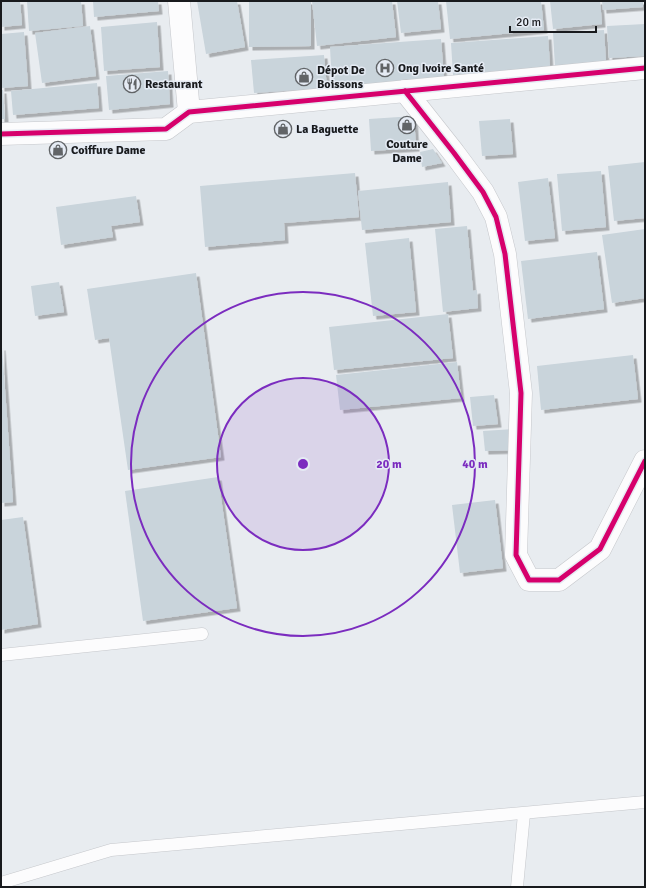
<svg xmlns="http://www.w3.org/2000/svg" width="646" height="888" font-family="Signika,sans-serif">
  <defs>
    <filter id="shadow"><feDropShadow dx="3.5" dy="3.5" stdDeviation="0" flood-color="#0004"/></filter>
  </defs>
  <rect width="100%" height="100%" fill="#e8ecf0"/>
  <g fill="#c9d4db" filter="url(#shadow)">
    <polygon points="1,1 20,1 22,25 1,27"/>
    <polygon points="27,1 81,1 83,26 29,31"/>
    <polygon points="93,1 158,1 159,11 94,17"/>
    <polygon points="197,1 237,1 245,47 206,54"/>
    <polygon points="249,1 311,1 311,46 249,47"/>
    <polygon points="312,1 392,1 396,37 317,46"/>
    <polygon points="397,1 438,1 441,29 401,33"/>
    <polygon points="446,1 541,1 544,30 450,39"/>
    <polygon points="550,1 600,1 602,24 553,29"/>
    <polygon points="602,1 643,1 643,7 603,10"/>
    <polygon points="157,22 160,67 104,71 101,27"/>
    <polygon points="645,24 645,56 609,58 607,26"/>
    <polygon points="90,26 96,76 42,83 35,33"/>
    <polygon points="604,30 606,62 555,66 553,33"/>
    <polygon points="24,32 28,86 1,88 1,34"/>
    <polygon points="548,36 550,67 453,75 451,43"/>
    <polygon points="441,39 444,79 332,87 330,47"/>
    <polygon points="324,55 327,88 254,93 251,60"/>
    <polygon points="168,71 170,104 109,110 106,76"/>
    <polygon points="97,83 99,108 13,115 11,91"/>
    <polygon points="1,90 3,90 5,119 1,119"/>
    <polygon points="414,116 416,148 371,151 369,119"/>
    <polygon points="510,119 513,154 482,156 479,121"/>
    <polygon points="433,149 442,163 422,167 420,152"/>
    <polygon points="645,162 645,218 614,221 608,166"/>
    <polygon points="601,171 606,227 562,231 557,174"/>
    <polygon points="355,173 359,217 284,223 285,240 205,247 200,186"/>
    <polygon points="548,178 555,238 525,241 518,182"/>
    <polygon points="448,182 451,222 362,230 358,191"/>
    <polygon points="136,196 140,222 111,226 113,237 61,245 56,207"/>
    <polygon points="467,226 473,291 477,290 478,308 443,312 435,229"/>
    <polygon points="645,229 645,298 612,303 602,235"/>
    <polygon points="409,238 416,312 373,316 365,243"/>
    <polygon points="597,252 604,309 528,319 521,261"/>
    <polygon points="196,273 221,457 128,470 109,338 95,340 87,289"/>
    <polygon points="59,282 64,312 35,316 31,286"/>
    <polygon points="448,314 453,358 334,370 329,327"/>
    <polygon points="1,347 2,347 13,502 1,503"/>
    <polygon points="633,355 638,399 541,410 537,366"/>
    <polygon points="457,362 461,398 340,410 336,375"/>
    <polygon points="494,395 498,424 473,426 470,397"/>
    <polygon points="514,429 515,450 485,451 483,431"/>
    <polygon points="218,477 237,608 143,621 125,491"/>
    <polygon points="495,500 503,568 460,573 452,505"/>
    <polygon points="23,517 38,624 1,630 1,520"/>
  </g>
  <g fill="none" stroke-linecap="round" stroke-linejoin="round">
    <defs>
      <g id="service">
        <polyline points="1,655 202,634"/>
        <polyline points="1,883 111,850 645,802"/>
        <polyline points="517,887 524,814"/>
      </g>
      <g id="minor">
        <polyline points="179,1 189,112"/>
        <polyline points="405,91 454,153 483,192 496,217 505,254 521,393 516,555 529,580 559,580 600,549 645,461"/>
        <polyline points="1,134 166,129 189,112 645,68"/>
      </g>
    </defs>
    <use href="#service" stroke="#c5c7cb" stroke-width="13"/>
    <use href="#minor" stroke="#c5c7cb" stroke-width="23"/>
    <use href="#service" stroke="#fcfcfd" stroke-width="12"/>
    <use href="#minor" stroke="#fcfcfd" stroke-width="22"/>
    <defs>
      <g id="cycleway">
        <polyline points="405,91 454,153 483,192 496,217 505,254 521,393 516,555 529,580 559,580 600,549 645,461"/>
        <polyline points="1,134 166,129 189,112 645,68"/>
      </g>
    </defs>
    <use href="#cycleway" stroke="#e5ebf4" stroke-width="8"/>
    <use href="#cycleway" stroke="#d6006c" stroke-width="5"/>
  </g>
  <circle cx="303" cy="464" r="86" fill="#7b2cbf" fill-opacity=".12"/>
  <g fill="none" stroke="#7b2cbf" stroke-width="2">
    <circle cx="303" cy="464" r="86"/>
    <circle cx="303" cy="464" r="172"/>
  </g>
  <defs>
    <symbol id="hospital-ring" viewBox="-11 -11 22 22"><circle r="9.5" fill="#e5ebf4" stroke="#616467" stroke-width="1.5"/><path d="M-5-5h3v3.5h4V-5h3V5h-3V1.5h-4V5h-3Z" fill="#616467"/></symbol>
    <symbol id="shop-ring" viewBox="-11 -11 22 22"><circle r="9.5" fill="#e5ebf4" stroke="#616467" stroke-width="1.5"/><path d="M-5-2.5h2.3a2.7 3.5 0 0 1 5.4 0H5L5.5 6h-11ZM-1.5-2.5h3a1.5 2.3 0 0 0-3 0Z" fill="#616467"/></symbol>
    <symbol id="restaurant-ring" viewBox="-11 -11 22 22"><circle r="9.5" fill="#e5ebf4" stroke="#616467" stroke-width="1.5"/><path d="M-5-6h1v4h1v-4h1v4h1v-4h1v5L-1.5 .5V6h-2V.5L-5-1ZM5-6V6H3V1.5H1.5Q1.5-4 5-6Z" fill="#616467"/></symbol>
  </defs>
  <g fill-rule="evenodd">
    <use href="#hospital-ring" x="375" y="58" width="20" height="20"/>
    <use href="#shop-ring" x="294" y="67" width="20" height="20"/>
    <use href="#restaurant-ring" x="122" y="74" width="20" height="20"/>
    <use href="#shop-ring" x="397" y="115" width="20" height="20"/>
    <use href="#shop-ring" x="273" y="119" width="20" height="20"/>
    <use href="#shop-ring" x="48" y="140" width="20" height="20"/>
  </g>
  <g text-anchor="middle" stroke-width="3" stroke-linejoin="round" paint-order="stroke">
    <g font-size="12" font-weight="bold" fill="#181a1d" stroke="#e5ebf4" text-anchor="start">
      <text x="398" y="72">Ong Ivoire Santé</text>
      <text x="317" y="74">Dépot De<tspan x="317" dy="14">Boissons</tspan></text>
      <text x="145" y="88">Restaurant</text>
      <text x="296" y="133">La Baguette</text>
      <text x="407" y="148" text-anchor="middle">Couture<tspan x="407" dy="14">Dame</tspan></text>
      <text x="71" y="154">Coiffure Dame</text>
    </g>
  </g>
  <circle cx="303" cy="464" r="6" fill="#7b2cbf" stroke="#e5ebf4" stroke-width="2"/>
  <g font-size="12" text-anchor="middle" font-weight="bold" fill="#7b2cbf" stroke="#e5ebf4" stroke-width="3" stroke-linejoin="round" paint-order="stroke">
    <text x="389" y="468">20 m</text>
    <text x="475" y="468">40 m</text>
  </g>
  <rect width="646" height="888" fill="none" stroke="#181a1d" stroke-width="4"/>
  <path d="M510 26v6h86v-6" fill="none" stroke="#181a1d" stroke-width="2"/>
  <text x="516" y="26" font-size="12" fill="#181a1d" stroke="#e5ebf4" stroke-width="3" paint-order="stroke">20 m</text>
</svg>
